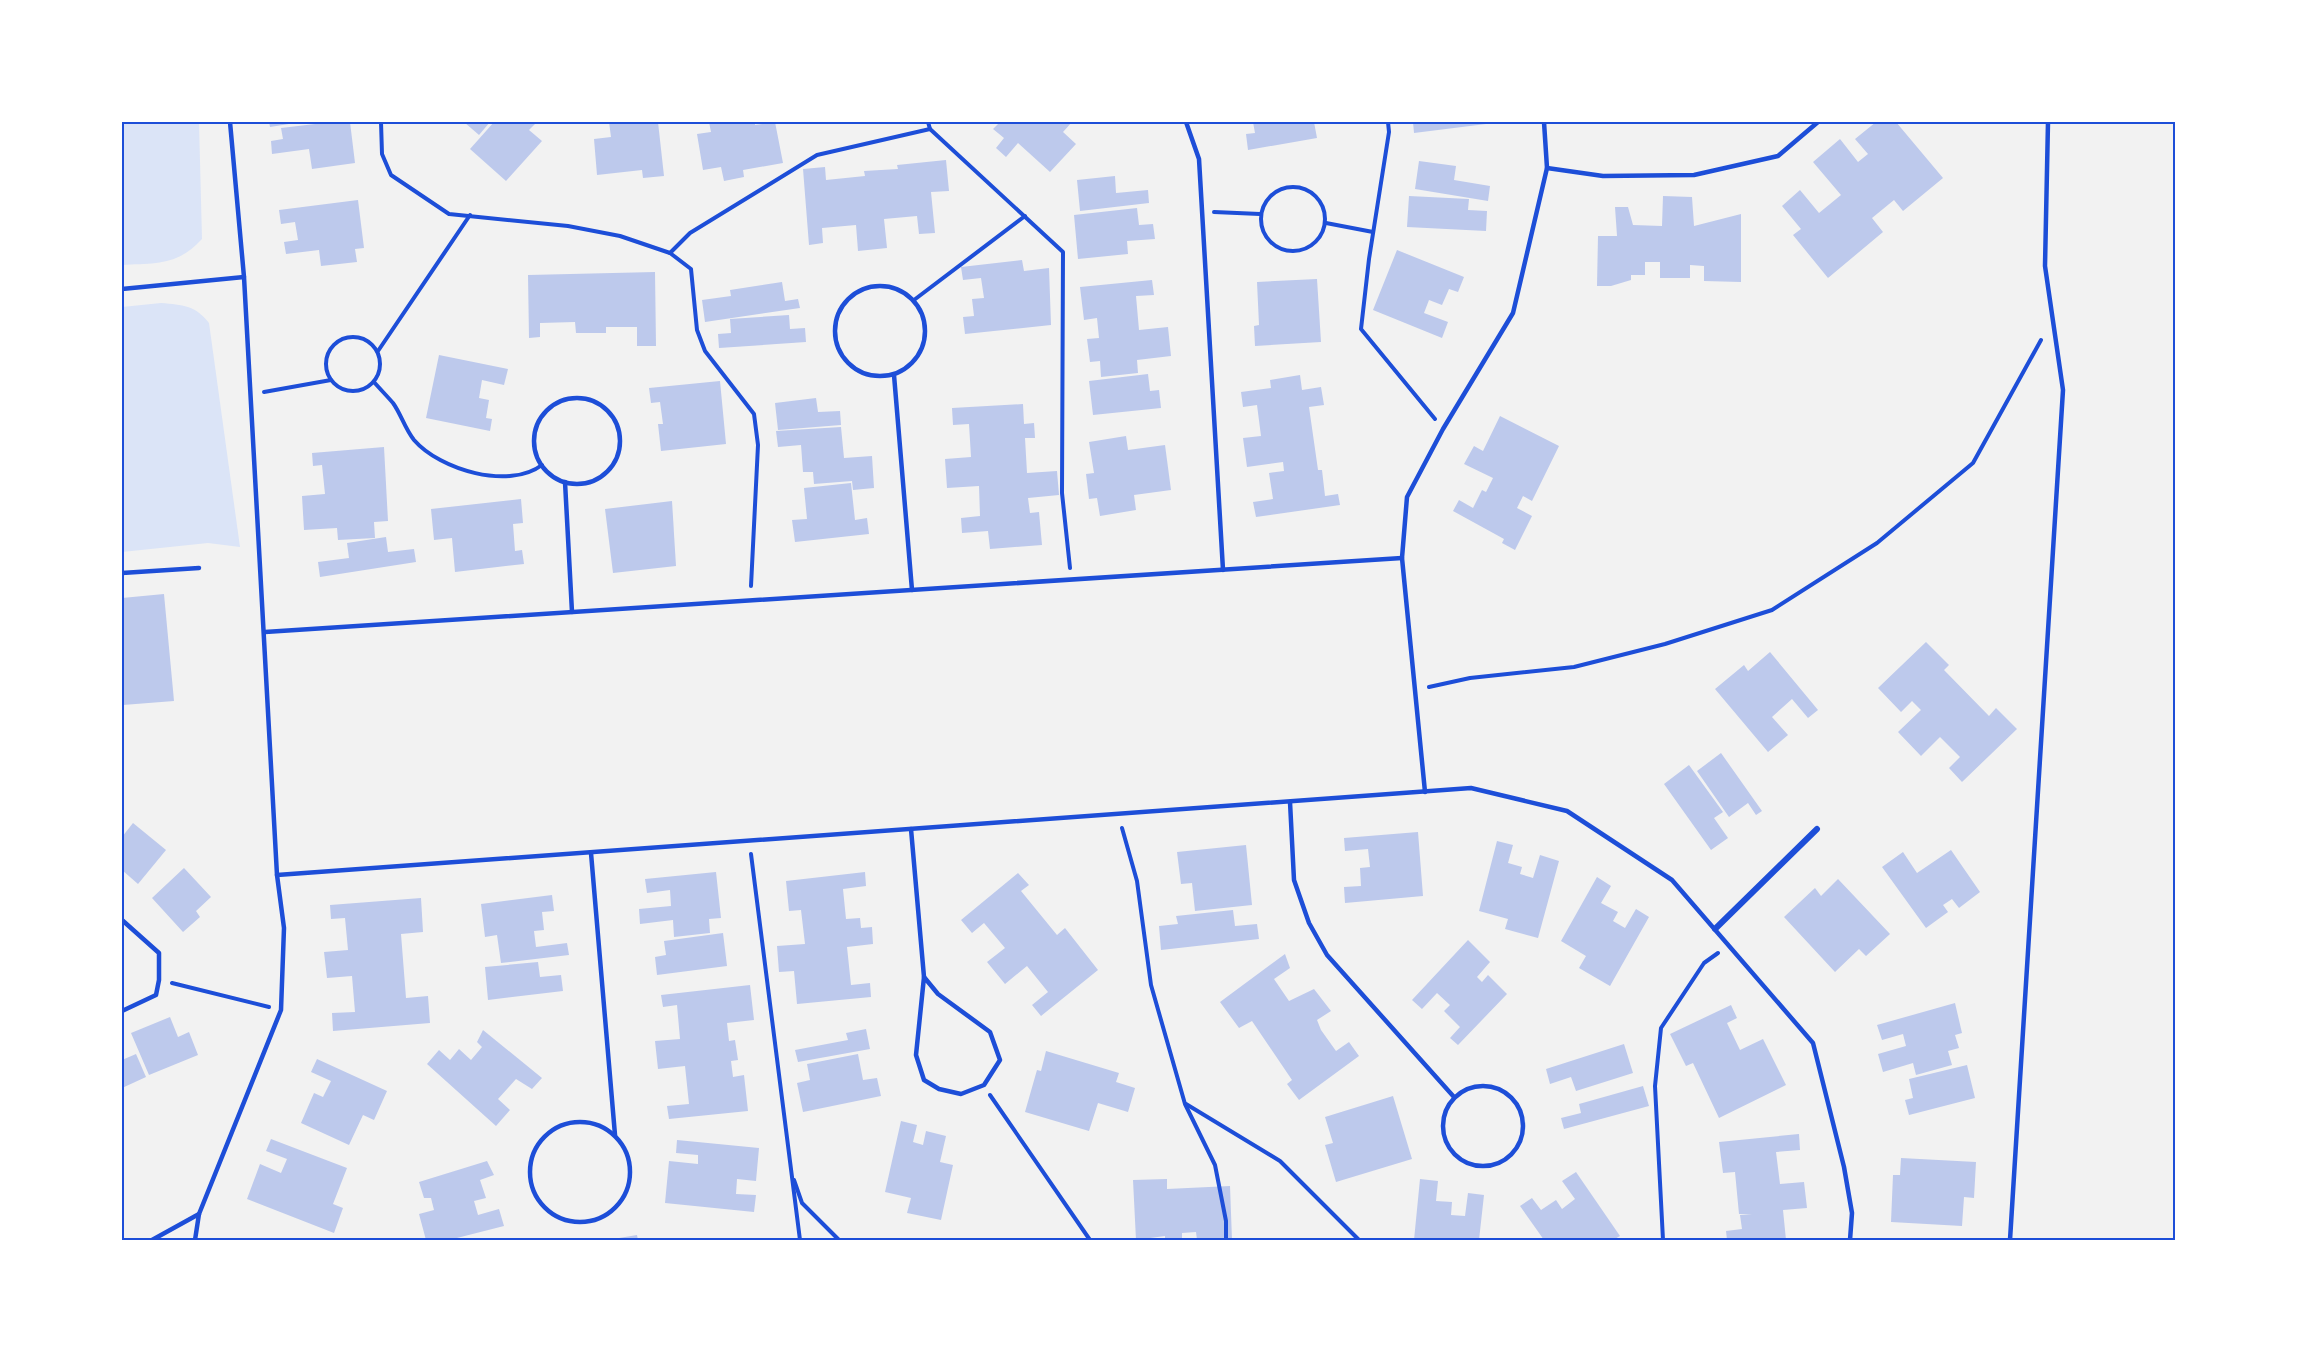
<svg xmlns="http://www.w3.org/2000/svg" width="2297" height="1362" font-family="'Fira Sans Condensed',sans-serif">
  <rect width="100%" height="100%" fill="#f2f2f2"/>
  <g fill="#dbe4f7">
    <path d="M122,122H199L202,239C177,266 156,263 122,265Z"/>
    <path d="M161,303C183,305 195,305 209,323L240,547L208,543L122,552V307Z"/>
  </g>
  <g fill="#bdc9ec">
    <polygon points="269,122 295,122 295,123 270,127"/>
    <polygon points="332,122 350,122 355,163 312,169 309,149 272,154 271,141 283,139 281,128"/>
    <polygon points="464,122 490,122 479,135"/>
    <polygon points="494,122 537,122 529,130 542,141 506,181 470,149"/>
    <polygon points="609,122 658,122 664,176 643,178 642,170 597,175 594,139 611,137"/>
    <polygon points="709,122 755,122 755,125 775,122 783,163 743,170 744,177 724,181 721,167 703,170 697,134 711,132"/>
    <polygon points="1000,122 1072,122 1063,132 1076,144 1050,172 1018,143 1006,157 996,148 1004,138 993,129"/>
    <polygon points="1253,122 1314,122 1317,138 1248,150 1246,134 1255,133"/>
    <polygon points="1413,122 1494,122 1494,123 1414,133"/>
    <polygon points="1876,122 1896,122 1943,178 1903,211 1894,200 1872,218 1883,232 1828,278 1793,235 1801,229 1782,206 1800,190 1819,213 1841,195 1813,162 1840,139 1858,162 1868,154 1855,139"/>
    <polygon points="946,160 949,191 931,192 935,233 919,234 917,216 884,219 887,248 858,251 856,225 822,228 823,243 809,245 803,169 825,167 826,180 865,176 864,171 898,169 897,165"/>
    <polygon points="1419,161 1456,166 1454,180 1490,186 1488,201 1415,189"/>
    <polygon points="1115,176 1116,193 1148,190 1149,203 1080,211 1077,180"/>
    <polygon points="1409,196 1469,199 1468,210 1487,211 1486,231 1407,227"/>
    <polygon points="1663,196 1692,197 1694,226 1741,214 1741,282 1704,281 1704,266 1690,265 1690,278 1660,278 1660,262 1645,262 1645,275 1631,275 1631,280 1611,286 1597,286 1598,236 1617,236 1615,207 1628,207 1633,225 1662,226"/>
    <polygon points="358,200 364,248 355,249 357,262 321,266 319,250 286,254 284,242 298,240 295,222 281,224 279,210"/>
    <polygon points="1137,208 1139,225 1153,224 1155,239 1127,241 1128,254 1078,259 1074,215"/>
    <polygon points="1397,250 1464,277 1458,292 1449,289 1442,305 1429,300 1424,313 1448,322 1442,338 1373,310"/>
    <polygon points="1022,260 1024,271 1049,268 1051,325 965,334 963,317 974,316 972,299 984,298 981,278 963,280 961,267"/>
    <polygon points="655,272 656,346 637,346 637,327 606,327 606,333 576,333 575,322 540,323 540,337 529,338 528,275"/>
    <polygon points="1317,279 1321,342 1255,346 1254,326 1259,325 1257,282"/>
    <polygon points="1152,280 1154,295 1136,296 1139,330 1168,327 1171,356 1137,360 1138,373 1101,377 1100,361 1090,362 1087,339 1099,338 1097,318 1084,320 1080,287"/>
    <polygon points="782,282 785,301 798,299 800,308 705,322 702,300 731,296 730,290"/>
    <polygon points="789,315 790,329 805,328 806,342 719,348 718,334 731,333 730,319"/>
    <polygon points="439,355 508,369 504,385 482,380 479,398 489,400 486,418 492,419 490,431 426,418"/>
    <polygon points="1148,374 1150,391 1159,390 1161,408 1093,415 1089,381"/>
    <polygon points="1300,375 1302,390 1321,387 1324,405 1309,407 1318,470 1322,470 1325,496 1338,494 1340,505 1256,517 1253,502 1273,499 1269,473 1284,471 1283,462 1247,467 1243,438 1261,436 1257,405 1243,407 1241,392 1271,388 1270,380"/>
    <polygon points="720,381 726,444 661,451 658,424 663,424 660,402 651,403 649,388"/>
    <polygon points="816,398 818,412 840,411 841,425 778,430 775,403"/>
    <polygon points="1023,404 1024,424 1034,423 1035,438 1025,438 1027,473 1057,471 1059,495 1028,498 1030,513 1039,512 1042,545 990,549 988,531 962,533 961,518 980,516 979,486 947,488 945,459 971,457 969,424 953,425 952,408"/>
    <polygon points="1500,416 1559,446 1532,501 1523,496 1517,508 1532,516 1515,550 1502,543 1504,539 1453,511 1459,500 1473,508 1482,490 1486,492 1493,478 1464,464 1474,446 1483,451"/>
    <polygon points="841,427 844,458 872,456 874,488 853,490 852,481 814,484 813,472 803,472 801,445 778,447 776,431"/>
    <polygon points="1126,436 1128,450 1165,445 1171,490 1134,495 1136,510 1100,516 1097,498 1089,499 1086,474 1094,473 1089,442"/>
    <polygon points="384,447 388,521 374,522 375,538 338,540 337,528 304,530 302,496 325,494 322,465 313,466 312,453"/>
    <polygon points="851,483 855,520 867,518 869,534 795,542 792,520 807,519 804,488"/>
    <polygon points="521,499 523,523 513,524 515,551 522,550 524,564 455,572 452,538 434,540 431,509"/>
    <polygon points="672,501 676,566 613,573 605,509"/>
    <polygon points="386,537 388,552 414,549 416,562 320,577 318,562 349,558 347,543"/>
    <polygon points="164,594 174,701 123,705 122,598"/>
    <polygon points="1926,642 1949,665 1944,670 1989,716 1996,708 2017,729 1962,782 1949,768 1960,757 1940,737 1921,756 1898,732 1921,710 1912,701 1901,712 1878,688"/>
    <polygon points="1770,652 1818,710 1808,718 1792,699 1772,717 1788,735 1768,752 1715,689 1744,665 1748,671"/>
    <polygon points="1721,753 1762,811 1756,815 1748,803 1729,817 1697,771"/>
    <polygon points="1689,765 1723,812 1714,818 1728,838 1711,850 1664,784"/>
    <polygon points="133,823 166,850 138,884 122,870 122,837"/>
    <polygon points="1418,832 1423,896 1345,903 1344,887 1361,886 1360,868 1370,867 1368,849 1345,851 1344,838"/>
    <polygon points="1497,841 1513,845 1508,863 1522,867 1520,874 1533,878 1540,855 1559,861 1538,938 1505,929 1508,919 1479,911"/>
    <polygon points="1246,845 1252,905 1195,911 1192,883 1181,884 1177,852"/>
    <polygon points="1951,850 1980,892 1959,908 1952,899 1943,905 1948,912 1926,928 1882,867 1903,852 1917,873"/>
    <polygon points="184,868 211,897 196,911 200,917 183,932 152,898"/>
    <polygon points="716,872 721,918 709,919 710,933 674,937 673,920 640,924 639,909 671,906 670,890 647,893 645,879"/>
    <polygon points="865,872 866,886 843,889 846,919 860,918 861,928 872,927 873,944 847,947 851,985 870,983 871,997 797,1004 794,971 779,972 777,946 805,944 801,910 789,911 786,881"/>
    <polygon points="1018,873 1029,885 1021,891 1057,935 1065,928 1098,970 1041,1016 1032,1005 1048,992 1027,966 1005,984 987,962 1005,948 984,923 972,933 961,920"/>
    <polygon points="1597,877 1611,886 1601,903 1618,912 1613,921 1625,928 1636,909 1649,917 1610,986 1579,968 1586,956 1561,941"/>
    <polygon points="1838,879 1890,934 1866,956 1859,949 1835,972 1784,917 1815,888 1821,896"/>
    <polygon points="552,895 554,911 542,912 544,930 534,931 536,947 567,943 569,955 501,963 497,935 485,937 481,904"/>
    <polygon points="421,898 423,932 401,934 406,998 428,996 430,1023 333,1031 332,1013 355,1012 352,976 327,978 324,952 348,950 345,918 331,919 330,905"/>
    <polygon points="1233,910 1235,926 1257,924 1259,939 1161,950 1159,926 1178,924 1176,916"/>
    <polygon points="723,933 727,966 657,975 655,957 666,955 664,941"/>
    <polygon points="1468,940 1490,962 1477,977 1482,982 1488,975 1507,994 1458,1045 1450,1038 1460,1027 1444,1011 1450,1005 1437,993 1422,1009 1412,1000"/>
    <polygon points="1285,954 1290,968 1274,979 1289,1001 1314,989 1331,1011 1317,1020 1321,1030 1336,1051 1349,1042 1359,1056 1299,1100 1287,1084 1292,1080 1252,1021 1239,1028 1220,1002"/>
    <polygon points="538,962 540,977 561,975 563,991 488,1000 485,967"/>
    <polygon points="750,985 754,1020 727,1023 729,1041 735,1040 738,1060 731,1061 733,1077 744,1075 748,1111 669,1119 667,1106 689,1104 685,1066 658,1069 655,1041 680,1039 677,1005 663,1007 661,995"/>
    <polygon points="1955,1003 1962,1033 1955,1035 1959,1048 1948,1051 1952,1065 1916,1075 1913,1063 1883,1072 1878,1054 1906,1046 1903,1034 1882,1040 1877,1025"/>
    <polygon points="1731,1005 1737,1018 1727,1023 1740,1050 1763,1039 1786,1085 1719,1118 1693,1063 1686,1066 1670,1034"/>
    <polygon points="170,1017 178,1037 189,1032 198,1055 149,1075 131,1033"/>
    <polygon points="866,1029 870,1049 798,1062 795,1050 848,1040 846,1033"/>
    <polygon points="483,1030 542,1078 532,1089 516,1079 498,1099 510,1110 496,1126 427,1064 439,1050 450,1060 459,1049 471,1060 482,1047 477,1042"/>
    <polygon points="1624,1044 1633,1073 1576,1091 1571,1077 1550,1084 1546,1069"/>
    <polygon points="1046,1051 1119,1073 1116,1082 1135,1088 1128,1112 1098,1103 1089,1131 1025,1112 1037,1070 1041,1071"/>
    <polygon points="136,1054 146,1077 122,1088 122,1060"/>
    <polygon points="858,1054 863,1080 877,1078 881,1096 803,1112 797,1083 810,1080 807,1064"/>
    <polygon points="317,1059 387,1091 374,1120 363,1115 349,1145 301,1123 314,1093 323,1097 331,1081 311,1072"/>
    <polygon points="1967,1065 1975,1098 1909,1115 1905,1100 1913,1098 1909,1079"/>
    <polygon points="1643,1086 1649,1106 1564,1129 1561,1118 1581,1113 1579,1104"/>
    <polygon points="1393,1096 1412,1159 1336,1182 1325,1145 1333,1143 1325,1117"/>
    <polygon points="901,1121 917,1125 913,1142 923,1145 926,1131 946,1136 940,1162 953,1165 941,1220 907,1213 911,1198 885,1192"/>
    <polygon points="1799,1134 1800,1150 1776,1152 1780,1184 1804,1182 1807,1208 1783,1210 1786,1240 1727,1240 1726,1231 1742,1229 1740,1215 1752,1214 1739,1214 1735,1172 1723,1173 1719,1142"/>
    <polygon points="271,1139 347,1168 333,1204 343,1208 334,1233 247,1199 260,1164 281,1173 287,1159 266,1151"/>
    <polygon points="677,1140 759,1148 756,1181 737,1179 736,1194 756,1195 754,1212 665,1203 669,1161 698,1164 698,1155 676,1153"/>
    <polygon points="1901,1158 1976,1162 1974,1198 1964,1197 1962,1226 1891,1222 1893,1175 1900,1175"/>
    <polygon points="487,1161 494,1175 480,1180 486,1198 474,1201 478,1215 499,1209 504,1226 449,1240 426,1240 419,1214 434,1210 431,1198 424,1198 419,1182"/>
    <polygon points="1576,1172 1620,1236 1613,1240 1544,1240 1520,1206 1532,1198 1541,1210 1556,1200 1562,1209 1575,1199 1562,1181"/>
    <polygon points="1167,1179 1167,1189 1230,1186 1232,1240 1197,1240 1196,1232 1182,1233 1182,1240 1165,1240 1165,1236 1136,1240 1133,1180"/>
    <polygon points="1420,1179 1438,1181 1436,1201 1452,1202 1451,1215 1465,1216 1468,1193 1484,1195 1479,1240 1414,1240"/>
    <polygon points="637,1235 638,1240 619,1240 619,1238"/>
  </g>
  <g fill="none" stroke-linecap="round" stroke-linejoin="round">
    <g stroke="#1d4ed8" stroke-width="4">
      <polyline points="381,122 382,154 391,175 449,214 568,226 620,236 670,253 691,269 697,330 705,351 754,414 758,445 751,586"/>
      <polyline points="1388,122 1389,132 1369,259 1361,329 1435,419"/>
      <polyline points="930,129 1063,252 1062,493 1070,568"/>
      <circle cx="1293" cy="219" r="32"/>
      <polyline points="1214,212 1260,214"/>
      <polyline points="1326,223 1373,232"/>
      <polyline points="670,253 690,233 817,155 930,129 928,122"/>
      <polyline points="914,300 1025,216"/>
      <circle cx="353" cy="364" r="27"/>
      <polyline points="378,351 470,215"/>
      <path d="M374,382C380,389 387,396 393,403C401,414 405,429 414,440C440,470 509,490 542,465"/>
      <polyline points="264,392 331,380"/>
      <polyline points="1429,687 1470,678 1574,667 1665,644 1772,610 1877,543 1973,463 2041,340"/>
      <polyline points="1122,828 1137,881 1151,985 1185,1104 1215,1165 1226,1221 1226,1240"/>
      <polyline points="751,854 800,1240"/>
      <polyline points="172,983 269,1007"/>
      <polyline points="990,1095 1090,1240"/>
      <polyline points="1186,1104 1280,1161 1359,1240"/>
      <polyline points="794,1180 802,1203 839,1240"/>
      <polyline points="1663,1240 1655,1086 1661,1028 1704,963 1718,953"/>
    </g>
    <g stroke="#1d4ed8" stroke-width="4.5">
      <polyline points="1186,122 1199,159 1223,570"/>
      <polyline points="1547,168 1603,176 1694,175 1778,156 1818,122"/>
      <circle cx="880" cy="331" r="45"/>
      <polyline points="122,289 244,277"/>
      <polyline points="894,375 912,590"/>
      <circle cx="577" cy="441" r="43"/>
      <polyline points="565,482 572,612"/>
      <polyline points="122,573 199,568"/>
      <polyline points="265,632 1402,558"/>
      <polyline points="1425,792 1402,558 1407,497 1443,429 1513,313 1547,168 1544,122"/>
      <polyline points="1290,802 1294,880 1309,923 1327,955 1454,1097"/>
      <polyline points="911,829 924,977"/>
      <polyline points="591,853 615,1135"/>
      <polyline points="277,875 1471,788 1567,811 1672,880 1813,1043 1844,1167 1852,1213 1850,1240"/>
      <polyline points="122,920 159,953 159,980 156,995 122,1011"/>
      <polygon points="924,977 938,994 990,1032 1000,1060 984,1085 961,1094 939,1089 924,1080 916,1055"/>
      <circle cx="1483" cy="1126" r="40"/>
      <circle cx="580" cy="1172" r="50"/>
      <polyline points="152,1240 199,1214"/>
      <polyline points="195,1240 199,1214 281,1010 284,928 277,875 244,277 230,122"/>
      <polyline points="2010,1240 2063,390 2045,266 2048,122"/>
    </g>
    <polyline stroke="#1d4ed8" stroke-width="6" points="1715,929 1817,829"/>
  </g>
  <rect width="2297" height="1362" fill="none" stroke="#ffffff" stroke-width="246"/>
  <rect x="123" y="123" width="2051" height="1116" fill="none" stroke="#1d4ed8" stroke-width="2"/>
</svg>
